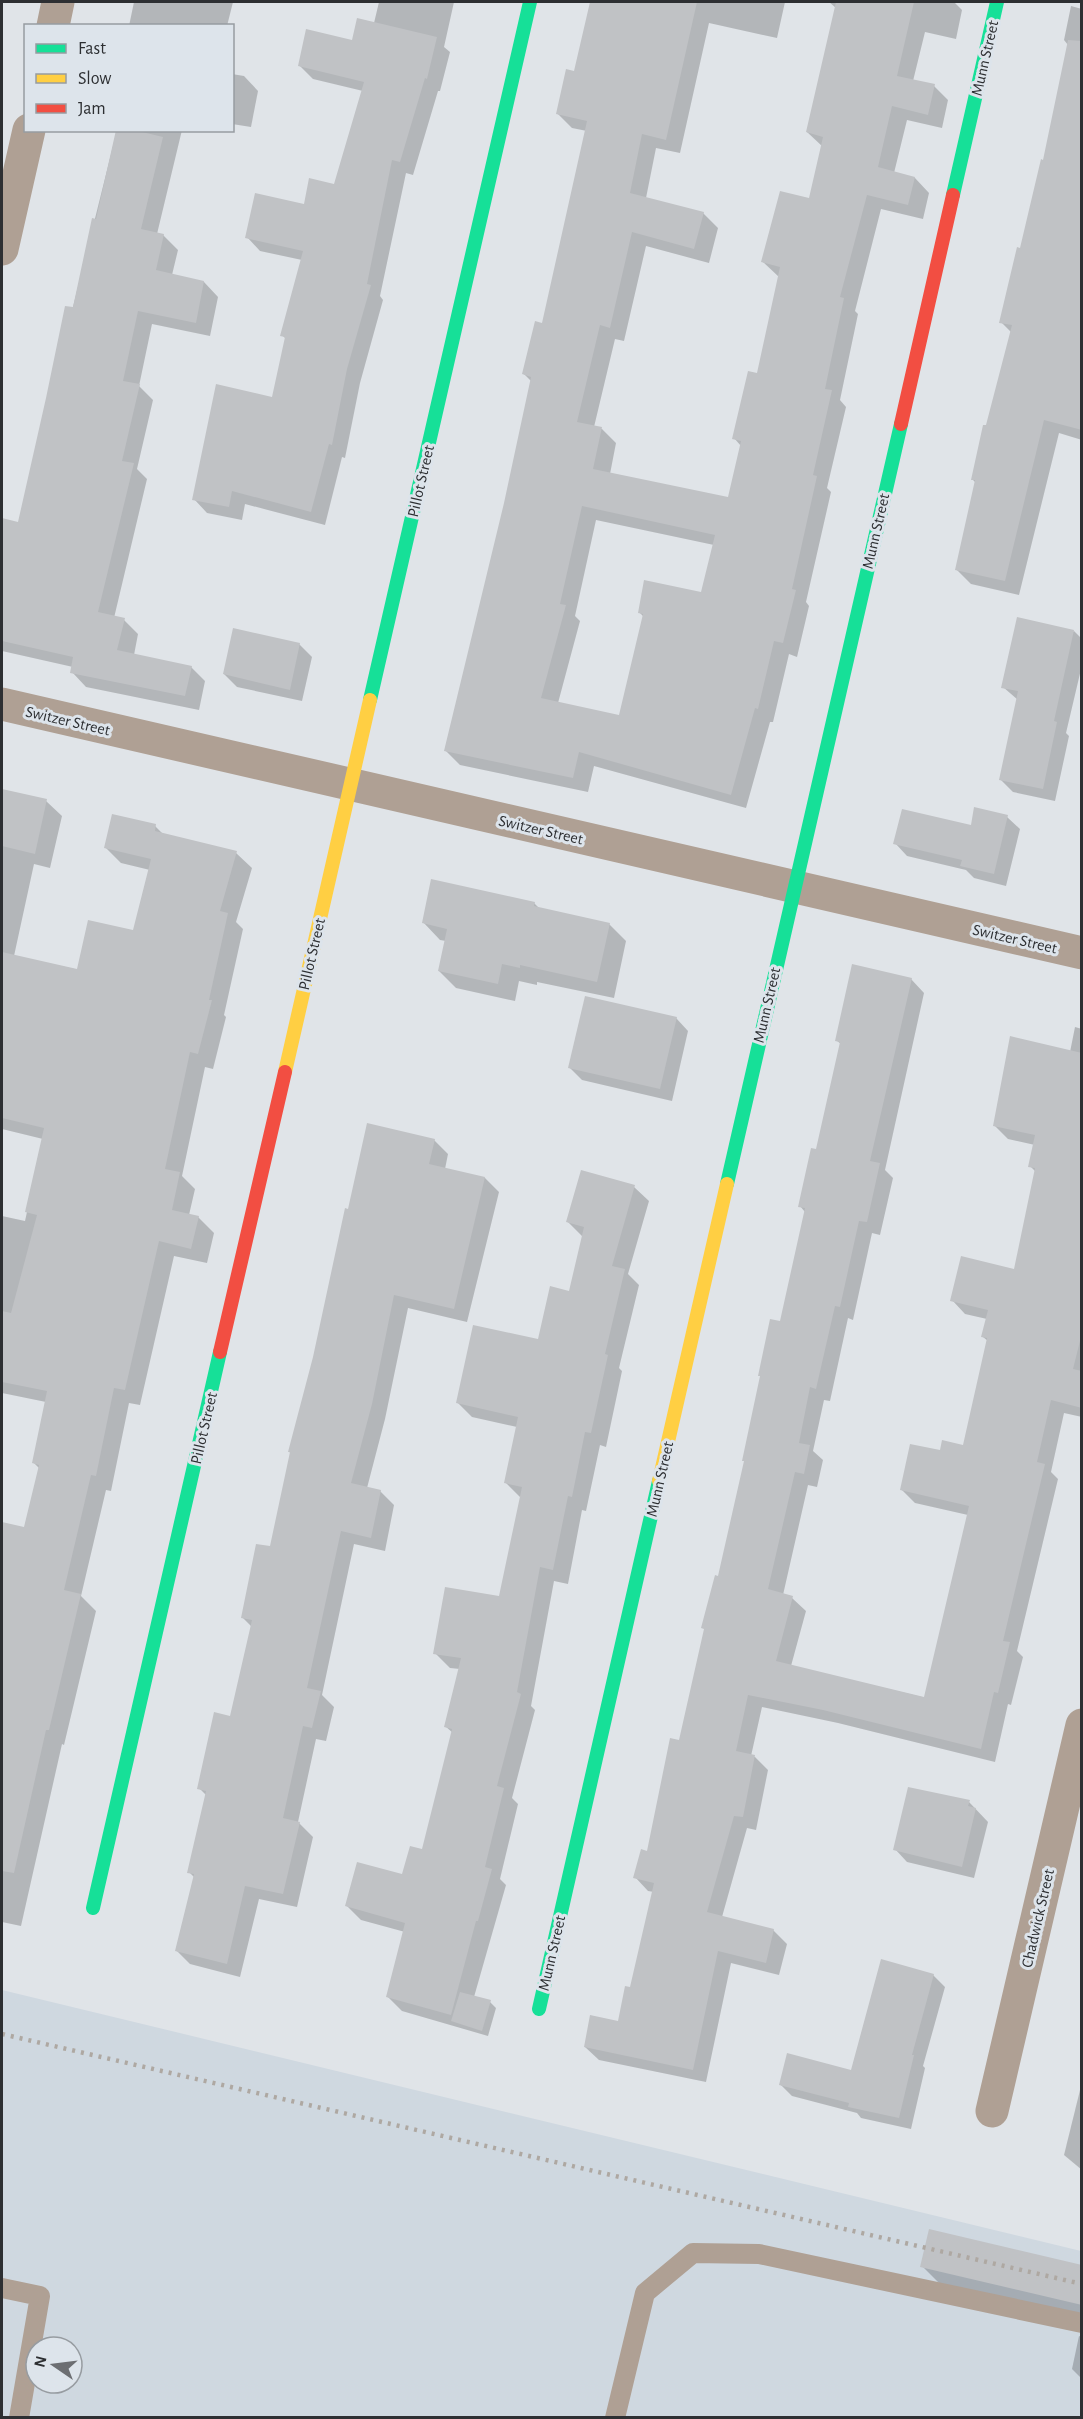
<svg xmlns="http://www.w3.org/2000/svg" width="1083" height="2419" font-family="'Alegreya Sans',sans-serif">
  <rect width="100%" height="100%" fill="#e0e4e8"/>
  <path fill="#cfd8e0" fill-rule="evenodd" d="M2,1990L1081,2251V2417L2,2418ZM36,2347H72V2383H36Z"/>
  <g fill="#0003" fill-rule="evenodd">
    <polygon points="134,2 233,2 227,26 129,26"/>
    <polygon points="379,2 454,2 444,47 450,52 440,91 438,91 413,175 406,173 380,296 383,300 360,383 345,458 342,457 325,525 245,504 242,520 207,513 194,499 273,398 286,339 282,335 302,260 260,251 247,237 305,206 335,185 363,91 313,79 299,65 353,41 374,23"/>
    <path d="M592,2H785L777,38L709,23L680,153L656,148L646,198L703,213L718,228L709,263L646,246L624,341L615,339L594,427L602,429L616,443L610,474L729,499L741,446L734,438L758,375L779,277L763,262L810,200L823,147L807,132L836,8L829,2H954L962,10L956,39L925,32L913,81L934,86L948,100L942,128L907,120L894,173L915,178L929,193L923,219L881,209L855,311L858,314L840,400L846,407L827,488L831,492L806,602L809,606L797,657L789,654L773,722H770L746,808L594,766L588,792L460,765L445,750L505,504L532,382L524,374L543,324L587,131L572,128L557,113L576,73ZM596,520L714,545L703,594L639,612L644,617L620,717L558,703L580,621L575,616Z"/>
    <polygon points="1071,6 1082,9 1082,440 1059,433 1019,595 971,584 956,569 976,483 972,479 1012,333 1001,322 1044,162 1068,45 1064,40"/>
    <polygon points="232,74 244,76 258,91 251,127 232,124"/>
    <polygon points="117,130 182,130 157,234 163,235 178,250 172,275 204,282 218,297 210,336 152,324 139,386 153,400 137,469 147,479 114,618 124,620 138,634 134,655 191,667 205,681 199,710 86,687 72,672 73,667 2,651 2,535 5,521 19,524"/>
    <polygon points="1074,631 1082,639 1082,665 1066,733 1069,736 1055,801 1013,792 1001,780 1018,700 1003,687"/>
    <polygon points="299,644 312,657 302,701 237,687 224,674"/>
    <polygon points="2,790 46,801 62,816 50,868 34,864 14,956 79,970 135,932 150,870 121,863 106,848 155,826 164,835 236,853 252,868 236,922 243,929 224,1015 226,1017 213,1069 205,1067 182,1176 195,1189 189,1215 198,1217 214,1233 207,1263 174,1256 140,1405 129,1403 111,1491 106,1490 81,1596 96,1611 64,1745 62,1744 21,1926 2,1922 2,1523 26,1529 39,1468 34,1463 46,1402 2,1393 2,1216 25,1221 43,1139 2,1129"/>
    <polygon points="1007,817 1020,829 1006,886 974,878 966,870 907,856 895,843"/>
    <polygon points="534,903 540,909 609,924 626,941 614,998 537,982 537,985 519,981 515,1001 456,988 439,971 446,941 440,940 423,922"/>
    <polygon points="911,979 924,993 885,1170 893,1178 880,1235 872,1233 853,1320 848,1318 830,1401 824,1400 813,1451 823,1460 817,1487 808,1485 783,1595 792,1598 806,1611 791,1666 926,1698 968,1515 915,1503 901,1489 941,1452 964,1447 988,1341 983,1337 987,1319 965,1314 952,1300 1015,1270 1036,1172 1030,1166 1035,1145 1008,1139 995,1126 1070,1052 1075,1027 1082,1029 1082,1417 1064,1413 1051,1472 1058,1479 1017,1651 1023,1657 1011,1705 1008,1704 995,1762 838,1723 762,1707 751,1756 755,1757 768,1770 756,1830 747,1828 722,1917 773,1930 787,1944 779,1975 731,1963 706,2082 599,2060 585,2047 619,2023 632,1989 654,1892 648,1891 635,1877 648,1852 681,1741 781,1323 805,1212 800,1206 818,1151 841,1044 836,1040"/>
    <polygon points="676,1018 688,1031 672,1101 582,1080 570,1068"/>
    <polygon points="434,1140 448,1154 445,1169 485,1178 499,1192 467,1322 408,1308 385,1419 367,1488 380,1491 394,1505 385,1551 354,1544 322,1695 334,1707 326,1741 316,1739 298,1822 313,1837 297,1907 259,1899 240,1977 190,1964 176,1950 194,1877 189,1872 207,1796 199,1788 231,1718 252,1627 242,1617 271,1548 291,1453 289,1452 314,1358 349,1211"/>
    <polygon points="634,1187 649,1201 628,1274 639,1285 619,1368 622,1371 606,1447 600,1445 586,1511 582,1510 568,1584 554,1581 531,1706 535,1710 512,1798 518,1804 500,1879 506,1885 474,1997 490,2002 496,2008 488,2036 402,2011 388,1997 405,1932 361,1920 347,1906 403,1876 423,1851 453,1733 445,1726 460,1669 450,1668 435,1653 501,1598 521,1498 506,1483 517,1427 472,1417 458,1403 539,1341 570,1293 583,1237 568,1222"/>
    <polygon points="969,1802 988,1822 974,1878 907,1862 895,1849"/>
    <polygon points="933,1975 945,1987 923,2066 925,2068 911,2129 861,2118 857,2113 792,2096 780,2084 852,2072"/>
    <polygon points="1082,2082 1082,2170 1064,2155"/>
    <polygon points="922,2266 1082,2266 1082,2318 940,2284"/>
    <polygon points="1079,2336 1082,2337 1082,2379 1072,2369"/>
  </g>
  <g fill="#c0c2c5" fill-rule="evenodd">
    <path d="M590,2H697L666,140L642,134L630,193L704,212L694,249L632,232L610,328L600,325L577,422L602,427L593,469L728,497L741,441L732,439L748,371L757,373L780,267L761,262L780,191L809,198L823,137L806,132L836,2H914L897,76L935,84L928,115L892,106L878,167L915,177L908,205L867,195L840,297L844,298L825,389L832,390L813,475L817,476L792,589L796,590L783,643L774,641L758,709L755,708L731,795L579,752L573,778L444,751L504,503L531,377L522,374L535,321L542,323L587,121L556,114L566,69L574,71ZM582,506L715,535L701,592L644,580L638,613L643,614L619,715L541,698L566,605L560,604Z"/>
    <polygon points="357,18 437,37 427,79 425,78 400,162 392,160 367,284 371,285 347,369 332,445 329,444 311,512 232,491 229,507 192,500 216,384 272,397 285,337 280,336 303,251 245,238 255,193 304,204 309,178 334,184 364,82 298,66 306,29 352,40"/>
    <polygon points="1068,40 1082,41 1082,430 1044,420 1005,581 955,570 975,480 971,480 983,425 986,425 1012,325 999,323 1017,247 1020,248 1041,159 1043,160"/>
    <polygon points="116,130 134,130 163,137 141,229 164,234 156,270 204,281 196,323 138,311 123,381 140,384 122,461 134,463 98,612 125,618 117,650 192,666 185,696 70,673 73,657 2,641 2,518 18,522 46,398 65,306 73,307 92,218 96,219"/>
    <polygon points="1017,617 1074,630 1054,721 1057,722 1043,789 999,780 1018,691 1001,688"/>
    <polygon points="233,628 300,643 290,690 223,674"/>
    <polygon points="2,789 47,799 35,854 2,846"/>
    <polygon points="974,807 1008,815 994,874 960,866 962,860 893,844 902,809 971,825"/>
    <polygon points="112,814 156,824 155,831 237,851 220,911 228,913 209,1000 212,1000 198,1054 190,1052 165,1169 180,1172 172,1210 199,1216 191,1249 159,1241 125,1390 114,1388 96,1476 91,1475 64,1590 81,1594 49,1730 46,1730 14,1873 2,1871 2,1522 24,1527 39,1465 32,1463 47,1391 2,1382 2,1311 11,1313 37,1215 25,1212 44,1128 2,1118 2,952 77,969 88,920 133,930 151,859 104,848"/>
    <polygon points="431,879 535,902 534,906 610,923 597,982 520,965 520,968 502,964 498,984 438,971 447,929 422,923"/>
    <polygon points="852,964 912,978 870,1161 880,1163 867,1222 859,1221 840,1307 835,1306 816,1389 810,1387 799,1443 810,1445 804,1474 795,1472 768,1589 793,1596 776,1661 924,1697 969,1506 900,1490 910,1444 940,1450 942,1440 963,1445 987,1338 981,1337 988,1310 950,1301 961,1256 1014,1269 1035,1168 1028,1167 1035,1135 993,1126 1010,1036 1082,1053 1082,1333 1073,1369 1082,1371 1082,1408 1051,1400 1037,1462 1045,1464 1003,1641 1010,1642 998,1693 994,1692 981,1749 823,1710 748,1695 736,1751 755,1755 743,1817 734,1816 707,1912 774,1929 766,1963 718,1951 693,2070 584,2047 590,2015 618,2021 625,1986 630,1987 654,1883 633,1878 641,1849 647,1851 670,1738 679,1740 704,1629 701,1628 715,1575 718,1576 744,1461 742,1461 760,1376 758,1376 770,1319 780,1321 805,1208 798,1207 811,1148 816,1149 840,1042 835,1041"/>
    <polygon points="585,996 677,1017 660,1089 568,1068"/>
    <polygon points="367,1123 435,1139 429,1164 485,1177 454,1309 394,1295 372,1404 351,1483 381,1490 371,1538 341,1531 307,1688 321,1691 312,1728 303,1726 283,1818 300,1822 283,1894 245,1886 227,1964 175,1951 194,1874 187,1873 206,1791 197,1789 214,1712 230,1716 252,1620 241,1618 256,1544 270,1546 290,1452 288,1452 313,1357 345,1208 348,1209"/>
    <polygon points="581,1170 635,1185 612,1266 625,1269 605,1354 608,1355 591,1433 585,1432 572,1497 568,1496 553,1570 540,1567 517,1692 521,1694 497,1786 504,1788 485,1867 492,1869 478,1921 476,1921 451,2015 386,1997 405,1923 345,1906 357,1862 402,1874 410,1846 422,1849 452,1729 444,1727 461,1658 433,1654 445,1587 499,1596 522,1487 504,1483 518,1417 456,1403 473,1325 538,1339 550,1286 569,1291 584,1227 566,1222"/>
    <polygon points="908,1787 970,1800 968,1806 976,1808 962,1867 893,1850"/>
    <polygon points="881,1959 934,1974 912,2055 914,2055 899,2118 848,2107 849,2103 779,2085 787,2053 851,2070"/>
    <polygon points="460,1992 491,2000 482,2031 451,2021"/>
    <polygon points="929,2229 1082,2265 1082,2305 920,2267"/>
  </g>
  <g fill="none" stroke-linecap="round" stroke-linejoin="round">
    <g stroke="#afa094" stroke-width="20">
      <polyline points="2,2288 40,2296 19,2418"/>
      <polyline points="615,2418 645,2293 693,2253 759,2254 1082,2323"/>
    </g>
    <g stroke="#afa094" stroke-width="33">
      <polyline points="53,26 58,2"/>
      <polyline points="2,249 29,130"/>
      <polyline points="2,704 1082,953"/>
      <polyline points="992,2111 1082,1725"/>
    </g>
    <g stroke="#16e098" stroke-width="14">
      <polyline points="953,195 997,2"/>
      <polyline points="370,700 530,2"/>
      <polyline points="727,1184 901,424"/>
      <polyline points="93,1908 220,1352"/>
      <polyline points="539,2009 659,1481"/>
    </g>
    <g stroke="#ffcf43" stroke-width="14">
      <polyline points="285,1072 370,700"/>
      <polyline points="659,1481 727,1184"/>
    </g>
    <g stroke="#f24e42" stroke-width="14">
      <polyline points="901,424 953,195"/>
      <polyline points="220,1352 285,1072"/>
    </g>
    <polyline stroke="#aea8a2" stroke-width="4.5" stroke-dasharray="3 6" stroke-linecap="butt" points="2,2034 1082,2284"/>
  </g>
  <g text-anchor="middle" stroke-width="6" stroke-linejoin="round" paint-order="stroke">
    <g font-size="16" fill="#2d2f32" stroke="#dde4eb">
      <text transform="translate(984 58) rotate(-77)" y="6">Munn Street</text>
      <text transform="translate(420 481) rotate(-77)" y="6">Pillot Street</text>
      <text transform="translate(875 531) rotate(-77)" y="6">Munn Street</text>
      <text transform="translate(68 720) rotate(13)" y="6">Switzer Street</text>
      <text transform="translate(541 829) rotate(13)" y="6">Switzer Street</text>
      <text transform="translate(1015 938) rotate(13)" y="6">Switzer Street</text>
      <text transform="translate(311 954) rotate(-77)" y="6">Pillot Street</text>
      <text transform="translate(766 1005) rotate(-77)" y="6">Munn Street</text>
      <text transform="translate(203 1428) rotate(-77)" y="6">Pillot Street</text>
      <text transform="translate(659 1479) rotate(-77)" y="6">Munn Street</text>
      <text transform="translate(1037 1918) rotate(-77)" y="6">Chadwick Street</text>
      <text transform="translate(551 1953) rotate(-77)" y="6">Munn Street</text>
    </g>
  </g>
  <rect width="1083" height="2419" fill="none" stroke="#2d2f32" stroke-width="6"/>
  <rect x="24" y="24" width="210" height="108" fill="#dde4eb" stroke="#979ca1" stroke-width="1.5"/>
  <rect x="36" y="44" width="30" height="9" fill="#16e098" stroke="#979ca1" stroke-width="1.5"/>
  <text x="78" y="54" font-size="18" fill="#2d2f32">Fast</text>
  <rect x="36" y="74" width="30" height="9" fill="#ffcf43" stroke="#979ca1" stroke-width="1.5"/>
  <text x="78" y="84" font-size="18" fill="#2d2f32">Slow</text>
  <rect x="36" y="104" width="30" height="9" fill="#f24e42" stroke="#979ca1" stroke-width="1.5"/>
  <text x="78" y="114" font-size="18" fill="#2d2f32">Jam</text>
  <g transform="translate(54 2365) rotate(284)"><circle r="28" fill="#dde4eb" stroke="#979ca1" stroke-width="1.5"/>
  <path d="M0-4.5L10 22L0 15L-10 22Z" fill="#6c6e72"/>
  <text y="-9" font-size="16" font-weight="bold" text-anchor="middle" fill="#2d2f32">N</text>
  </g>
</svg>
